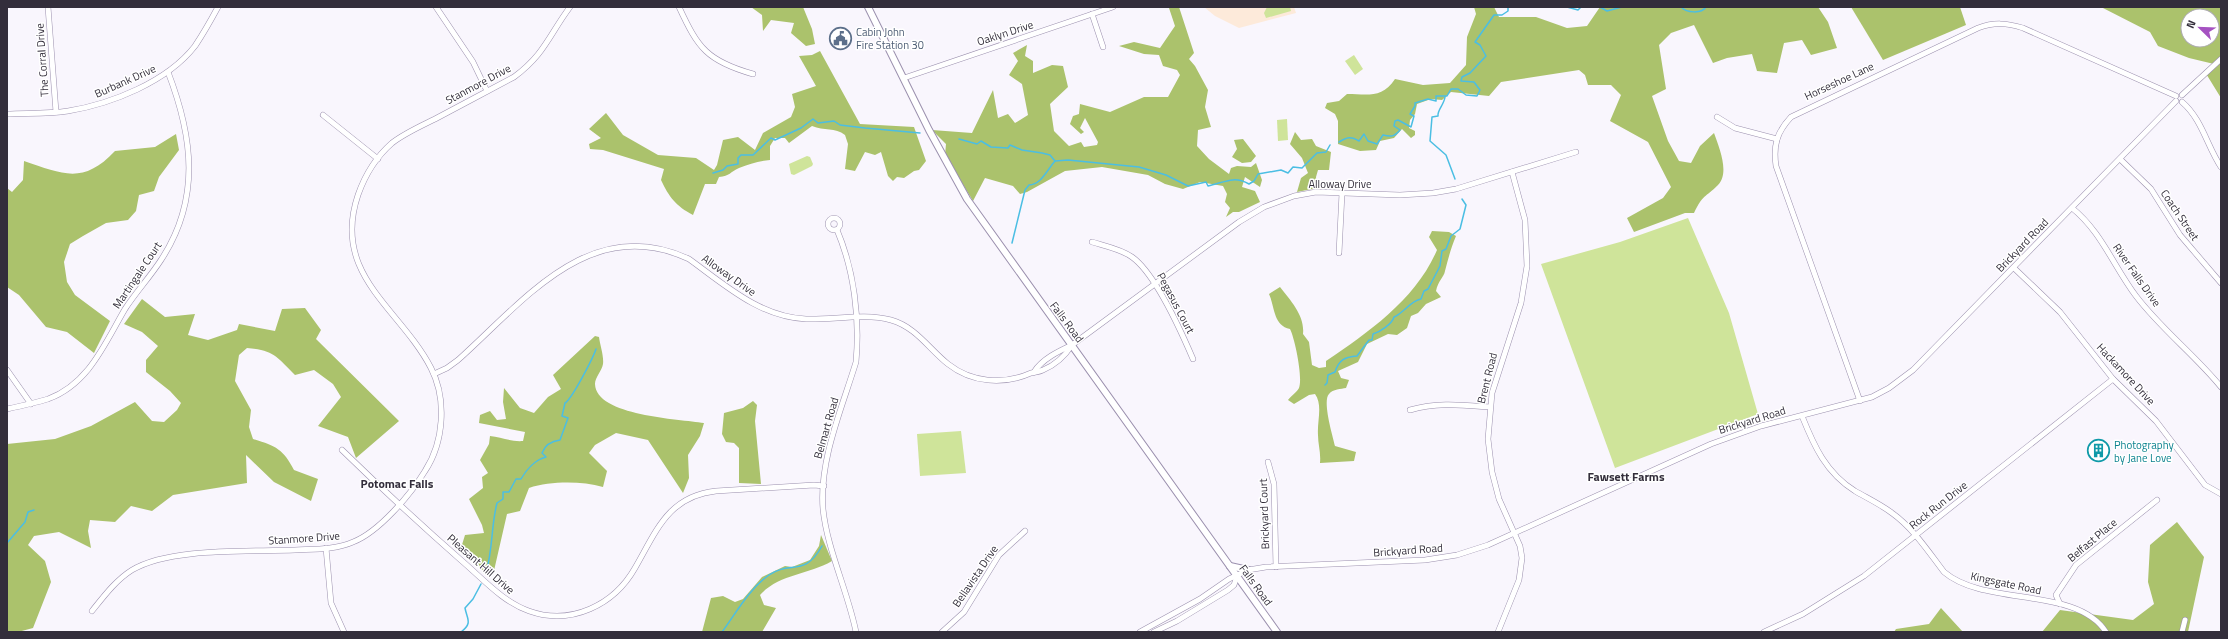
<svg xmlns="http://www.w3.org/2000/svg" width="2228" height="639" font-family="'Titillium Web',sans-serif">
  <rect width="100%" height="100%" fill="#f9f6fd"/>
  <polygon fill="#fdeada" points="1204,7 1294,7 1296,13 1239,28 1215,16"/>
  <g fill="#cfe49a">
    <polygon points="1267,7 1290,7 1291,11 1266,18 1264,13"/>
    <polygon points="1354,55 1363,69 1355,75 1345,61"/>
    <polygon points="1287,119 1288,140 1278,141 1277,120"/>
    <polygon points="807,156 810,157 813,164 812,166 794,175 791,174 789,164"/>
    <polygon points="1688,218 1729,313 1758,414 1615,468 1541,264 1620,242"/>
    <polygon points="961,431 966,473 920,476 917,434"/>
  </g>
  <g fill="#abc26c" fill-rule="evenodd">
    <polygon points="751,7 803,7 812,29 815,44 806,46 791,33 794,23 771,20 763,31 762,15"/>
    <polygon points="1167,7 1179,7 1194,53 1189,59 1195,66 1208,90 1205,107 1211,127 1198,130 1197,146 1209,159 1229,174 1231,168 1237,166 1251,167 1256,163 1262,180 1260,187 1245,177 1242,187 1255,191 1260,202 1239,212 1233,212 1226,217 1230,208 1225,202 1227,194 1223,186 1200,182 1183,189 1165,184 1148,175 1102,167 1065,171 1027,192 1020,194 1013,186 985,178 973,201 945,155 946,144 932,130 972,133 993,90 998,118 1008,114 1015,123 1028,115 1022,84 1009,75 1018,61 1013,53 1027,45 1025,56 1033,61 1033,73 1052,65 1063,66 1068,87 1050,104 1054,131 1069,146 1081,142 1084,147 1097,145 1098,142 1085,118 1080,128 1084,132 1081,134 1070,124 1073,116 1079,114 1080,104 1110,112 1144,97 1168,97 1180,75 1177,70 1163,66 1159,55 1144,54 1119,46 1134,42 1160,48 1175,26 1169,8"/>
    <path d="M1474,7H1494L1499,17H1536L1567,28L1587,26L1600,7H1818L1828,22L1837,48L1811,55L1802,40L1784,43L1777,73L1757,71L1752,54L1727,58L1713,63L1694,25L1671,33L1659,45L1666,89L1652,96L1668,141L1679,161L1691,163L1700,146L1714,133C1719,147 1730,173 1718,185C1705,198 1703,194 1694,213H1685L1634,232L1627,218L1663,198L1671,187L1648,142L1610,121L1621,95L1611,85H1588L1585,75L1579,70L1501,82L1489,96L1451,92L1442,100L1431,99L1417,104L1415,114L1410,120L1409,128L1415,131V135L1411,138L1402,129L1394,138L1380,141L1376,150L1360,151L1338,144V121L1335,114L1325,108L1327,103L1339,101L1347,94C1367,94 1382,99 1395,79L1423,85L1450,83L1466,65L1467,37L1476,14Z"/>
    <polygon points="1851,7 1960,7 1966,25 1883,60"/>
    <path d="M2101,7H2221V98L2205,72L2214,64L2189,58L2158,46L2150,32ZM2188,16H2212V40H2188Z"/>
    <path d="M820,51L860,124L914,127L926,161L919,170L914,171L904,178L897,177L893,181L888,176L881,152L875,155L865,152L855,171L845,169L848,144L845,135C835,127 824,131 812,126L789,143L785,138H775L770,146V160C759,161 749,164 739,168C730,172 730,176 719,177L716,184H705L693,215C676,206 669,197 661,180L664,169L603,150L590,149L589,144L601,138L589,129L606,113L623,135L658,155L696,158L714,170L717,165L723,140L738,137L755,150L763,133L791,117L795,107L792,94L816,86L799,56L812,55Z"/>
    <polygon points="1295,132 1301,140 1312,139 1316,146 1331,152 1329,170 1318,170 1316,177 1317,188 1297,192 1301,178 1308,173 1302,158 1290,144"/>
    <path d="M176,134L179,150L159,177L154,191L139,195L136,211L128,220L106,223L83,236L70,244L64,262L67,282L75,295L110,321L94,353L67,332L46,327L19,295L7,287V188L12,192L23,180L24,161C63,174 83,185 115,151L155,147Z"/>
    <polygon points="1243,139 1256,156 1251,162 1242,163 1232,157 1237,149 1234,140"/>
    <path d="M1432,231L1449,232L1456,236C1451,248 1448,259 1445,271C1444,277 1438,281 1436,291L1441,297L1426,304L1418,313L1411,316L1407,328L1397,335L1388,334L1367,344L1358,362L1338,371L1341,378L1349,380L1346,388C1341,389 1333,389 1329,394C1322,401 1333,437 1335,446L1356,452L1354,461L1320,463C1321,452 1318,445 1318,435C1317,421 1323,405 1315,394L1309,395L1294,404L1288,400C1291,396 1297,392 1299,388C1303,378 1295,339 1290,329C1273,325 1275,307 1269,294L1280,287C1291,301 1305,316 1303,334L1309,342L1312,365L1319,368L1326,367V361C1369,332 1416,299 1437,250L1429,237Z"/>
    <path d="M142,299L165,317L195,314L188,335L208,340L237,330L239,324L275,331L282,309L305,308L321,330L316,339L399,421L356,458L348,437L318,426L341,397L333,384L314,370L295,375C277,357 274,350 247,348L239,355L235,381L251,410L249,427L253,439C276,446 283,449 294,470L318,479L311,501L274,482L246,455L247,483L173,495L152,511L131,506L115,522L90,520L88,531L91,548L59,532L34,536L28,545L45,561L51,582L33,628L18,632H7V444L55,439L91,426L135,402L152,421L164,422L177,410L181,403L170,391L146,372V360L158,346L142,332L124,324Z"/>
    <path d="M595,336L599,337C600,345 604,356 603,364C602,371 595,377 595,384C596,416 679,419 704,423L700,436L688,455L689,478L683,493L648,440L616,433L595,445L589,453L607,471L603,487C581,481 551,481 529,488L520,511L507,514L493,575L482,570L473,555L461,548L465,535L484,533L482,525L469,499L483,488L482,477L488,473L480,460L489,444L490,436C501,437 511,442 523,441L525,432L479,423L480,415L490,411L497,420L506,419L503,402L504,388L520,408L534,413L548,397L561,389L553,375Z"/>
    <polygon points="753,401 757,405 755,421 761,484 739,483 739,448 734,443 726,442 722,434 724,413 743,408"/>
    <polygon points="2177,522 2204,557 2188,632 2042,632 2060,610 2133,620 2154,604 2148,582 2150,545"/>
    <path d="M821,535L832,561C808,575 779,574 760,595L764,605L776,608L762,632H702L711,598L723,596L735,602L743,599L762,577L785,566L792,567L810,560L819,546Z"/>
    <polygon points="1941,608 1963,632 1894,632 1896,629 1929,624"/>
  </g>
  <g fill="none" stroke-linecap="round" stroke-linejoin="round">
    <g stroke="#4bbee3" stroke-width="1.5">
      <polyline points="1567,7 1578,10 1581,7"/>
      <polyline points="1600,7 1607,11 1622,7"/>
      <path d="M1681,7C1687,13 1701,14 1706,7"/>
      <path d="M1445,97C1444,105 1437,110 1438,116L1432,117L1430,141L1446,155L1455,179"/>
      <polyline points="959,139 977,144 981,141 991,147 1008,148 1010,145 1022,150 1042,153 1050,155 1055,161"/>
      <path d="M1339,142C1347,137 1351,136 1359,141L1364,134L1368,141L1377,144L1383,135C1391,137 1394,137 1400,130L1394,126L1395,121L1398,120L1411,127L1414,116L1410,114L1415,106V103L1428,99L1436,101V96H1447L1451,89H1458L1466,95L1477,96L1480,90L1474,82L1461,81L1462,77L1470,73L1486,56L1480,45L1475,42L1494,15H1502L1508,11V7"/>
      <polyline points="713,173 723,170 727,166 738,164 738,158 741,155 753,155 771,138 775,140 801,128 813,119 818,123 834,121 840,125 865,128 920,133"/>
      <path d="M1012,243L1025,190L1029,185C1041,185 1047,170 1055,161L1068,160L1139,167L1166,175L1188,186L1206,182L1208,186C1223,183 1233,175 1249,184L1254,181L1258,174L1281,170L1288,173L1293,167L1302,168L1317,153L1326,152L1330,145"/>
      <path d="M1325,385L1327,383L1328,375L1335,372C1339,360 1344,357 1357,356L1369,340H1372L1373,334C1380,332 1392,324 1394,317C1404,313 1410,301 1421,299L1424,291L1428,289L1440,266L1442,251L1446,249L1451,236L1460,229L1466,205L1462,199"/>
      <polyline points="7,543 25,522 28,512 34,510"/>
      <path d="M486,573C493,549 491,526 497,503L503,499V492H509L516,479H521C526,470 535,460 546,457L542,453C545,445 552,441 560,440L568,418L562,416L565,403C572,399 593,358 596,349"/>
      <path d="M461,632C473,623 467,619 465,608L473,599L481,584"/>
      <path d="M722,632C736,613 749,589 769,575C791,560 804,578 822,546"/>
    </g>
    <defs>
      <g id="minor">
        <polyline points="48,7 56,112"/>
        <polyline points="436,7 473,62 487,91"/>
        <path d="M679,7C698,48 707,61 753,74"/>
        <polyline points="1092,14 1103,47"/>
        <polyline points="904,78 1113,7"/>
        <polyline points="2182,95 2221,59"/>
        <path d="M2182,102C2202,119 2207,146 2221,167"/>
        <path d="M7,114C27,113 48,114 68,111C111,104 167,82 195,46C203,34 211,20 218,7"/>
        <polyline points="323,115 378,159"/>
        <polyline points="1717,117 1735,128 1777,139"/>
        <polyline points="2120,159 2151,189 2180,235 2221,283"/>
        <path d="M2072,208C2101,231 2114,267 2136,296C2161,329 2195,355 2221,387"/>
        <circle cx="834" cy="224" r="6"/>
        <path d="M837,230C854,270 860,318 856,362C842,408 819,460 823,509C827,549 848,592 856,632"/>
        <path d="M1092,242C1105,246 1121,249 1132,257C1156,274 1181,331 1193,359"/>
        <polyline points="1339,253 1342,193"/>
        <polyline points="2014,268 2060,312 2113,379 2156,421 2205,485 2221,494"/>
        <polyline points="7,370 31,404"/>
        <path d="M1034,372C1042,359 1059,351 1072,345L1239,222L1264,207L1294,196L1316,192L1400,195L1433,193L1456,189L1576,152"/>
        <path d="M434,374L447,368L458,360C524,301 590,213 689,259C725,285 760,317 806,319C834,320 864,313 891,320C916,327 929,349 948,364C972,383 1004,385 1031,373C1035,372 1039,372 1043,370C1055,365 1065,356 1072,345"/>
        <path d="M1860,401L1776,166C1773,145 1777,132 1791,117L1978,28C1994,22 2007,23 2023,28L2176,96"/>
        <path d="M7,409C21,406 35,403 48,399C89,384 105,343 125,309C136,292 150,277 161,260C201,199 193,137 168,72"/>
        <path d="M1410,410C1437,402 1462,405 1490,407"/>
        <path d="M1802,416C1814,446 1826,473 1855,491C1867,498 1880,504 1892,513C1913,528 1928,551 1944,572C1985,607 2077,586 2106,632"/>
        <path d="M342,450C381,488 421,525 462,561C483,579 503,602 529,611C571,626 614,605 635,568C656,532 668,496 716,491L814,485L824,486"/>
        <polyline points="1268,462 1274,484 1276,567"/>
        <polyline points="326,548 331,603 344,632"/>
        <polyline points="2060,604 2056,595 2076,565 2157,500"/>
        <path d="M92,611C104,596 116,580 132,570C170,547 250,552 295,550C314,549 335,550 353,542C379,532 411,494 425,471C444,442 447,399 431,368C400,308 331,275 358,195C365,175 376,157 392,143C405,133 421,126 435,119C461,105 488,91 514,77C545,54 549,35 570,7"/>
        <polyline points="942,632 964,612 999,555 1025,531"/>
        <polyline points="1140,632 1200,599 1229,579 1248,570 1266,567 1425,560 1457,555 1488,545 1711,444 1761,426 1872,397 1889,388 1913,370 2176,101"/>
        <polyline points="1154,632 1177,621 1228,590 1234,585 1237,576"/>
        <polyline points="1498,632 1519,580 1522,558 1520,546 1499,499 1492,472 1488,439 1492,393 1521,303 1527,266 1525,220 1512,172"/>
        <polyline points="1764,632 1803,614 1864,576 2113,379"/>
        <polyline points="2182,632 2185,620"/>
      </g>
      <g id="major">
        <polyline points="868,7 929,130 967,199 1277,632"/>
        <polyline points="1230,566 1248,570"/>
      </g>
    </defs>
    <use href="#minor" stroke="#9b90ae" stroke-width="6"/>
    <use href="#major" stroke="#9b90ae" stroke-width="8"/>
    <use href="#minor" stroke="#fff" stroke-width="5"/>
    <use href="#major" stroke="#fff" stroke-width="6"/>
  </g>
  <defs>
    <symbol id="civic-ring" viewBox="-11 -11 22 22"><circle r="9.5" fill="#fff" stroke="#5c6f8a" stroke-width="1.5"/><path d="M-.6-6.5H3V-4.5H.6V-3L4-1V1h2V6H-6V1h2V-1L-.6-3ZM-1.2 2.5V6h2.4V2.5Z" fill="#5c6f8a"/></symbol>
    <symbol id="building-ring" viewBox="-11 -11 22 22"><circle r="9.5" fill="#fff" stroke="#0f9aa8" stroke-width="1.5"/><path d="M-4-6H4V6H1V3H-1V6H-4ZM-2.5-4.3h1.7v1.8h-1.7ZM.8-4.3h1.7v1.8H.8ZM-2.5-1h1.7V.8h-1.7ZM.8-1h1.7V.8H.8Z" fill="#0f9aa8"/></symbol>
  </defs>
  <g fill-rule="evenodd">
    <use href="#civic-ring" x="828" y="26" width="25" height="25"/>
    <use href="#building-ring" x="2086" y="438" width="25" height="25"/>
  </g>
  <g text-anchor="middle" stroke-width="3" stroke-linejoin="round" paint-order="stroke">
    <g font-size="11" fill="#4e5e75" stroke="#fff" text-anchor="start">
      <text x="856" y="36">Cabin John<tspan x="856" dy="13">Fire Station 30</tspan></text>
    </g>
    <g font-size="11" fill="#332e3b" stroke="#fff">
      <text transform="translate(1005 33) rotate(-18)" y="4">Oaklyn Drive</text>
      <text transform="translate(42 60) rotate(-94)" y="4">The Corral Drive</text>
      <text transform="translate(125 81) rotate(-24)" y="4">Burbank Drive</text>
      <text transform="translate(1839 81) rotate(-25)" y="4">Horseshoe Lane</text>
      <text transform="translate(478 84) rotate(-28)" y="4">Stanmore Drive</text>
      <text x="1340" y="188">Alloway Drive</text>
      <text transform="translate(2180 215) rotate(56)" y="4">Coach Street</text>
      <text transform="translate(2022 245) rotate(-46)" y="4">Brickyard Road</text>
      <text transform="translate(137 275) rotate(-56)" y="4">Martingale Court</text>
      <text transform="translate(729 275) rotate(35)" y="4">Alloway Drive</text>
      <text transform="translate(2137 275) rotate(55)" y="4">River Falls Drive</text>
      <text transform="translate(1176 303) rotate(62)" y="4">Pegasus Court</text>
      <text transform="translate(1067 322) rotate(53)" y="4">Falls Road</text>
      <text transform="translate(2126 374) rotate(47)" y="4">Hackamore Drive</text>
      <text transform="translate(1487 378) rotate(-76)" y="4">Brent Road</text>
      <text transform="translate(1752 420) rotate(-17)" y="4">Brickyard Road</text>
      <text transform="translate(826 428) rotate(-74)" y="4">Belmart Road</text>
      <text transform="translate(1938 505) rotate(-38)" y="4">Rock Run Drive</text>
      <text transform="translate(1264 514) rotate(-92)" y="4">Brickyard Court</text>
      <text transform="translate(304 538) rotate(-4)" y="4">Stanmore Drive</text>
      <text transform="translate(2092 540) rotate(-40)" y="4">Belfast Place</text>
      <text transform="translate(1408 550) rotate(-4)" y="4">Brickyard Road</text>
      <text transform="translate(481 564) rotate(41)" y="4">Pleasant Hill Drive</text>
      <text transform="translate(975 576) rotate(-56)" y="4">Bellavista Drive</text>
      <text transform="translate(2006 583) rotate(12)" y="4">Kingsgate Road</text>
      <text transform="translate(1256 585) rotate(54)" y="4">Falls Road</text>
    </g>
    <g font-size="11" fill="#0d838f" stroke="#fff" text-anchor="start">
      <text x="2114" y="449">Photography<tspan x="2114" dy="13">by Jane Love</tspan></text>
    </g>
    <g font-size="12" font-weight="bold" fill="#332e3b" stroke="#fff">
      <text x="1626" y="481">Fawsett Farms</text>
      <text x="397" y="488">Potomac Falls</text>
    </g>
  </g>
  <rect width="2228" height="639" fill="none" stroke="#332e3b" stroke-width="16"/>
  <g transform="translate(2200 28) rotate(293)"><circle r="19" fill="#ffffff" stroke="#adabb1"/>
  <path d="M0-3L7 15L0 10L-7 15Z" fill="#a552c1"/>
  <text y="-6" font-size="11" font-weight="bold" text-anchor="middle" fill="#332e3b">N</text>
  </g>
</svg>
